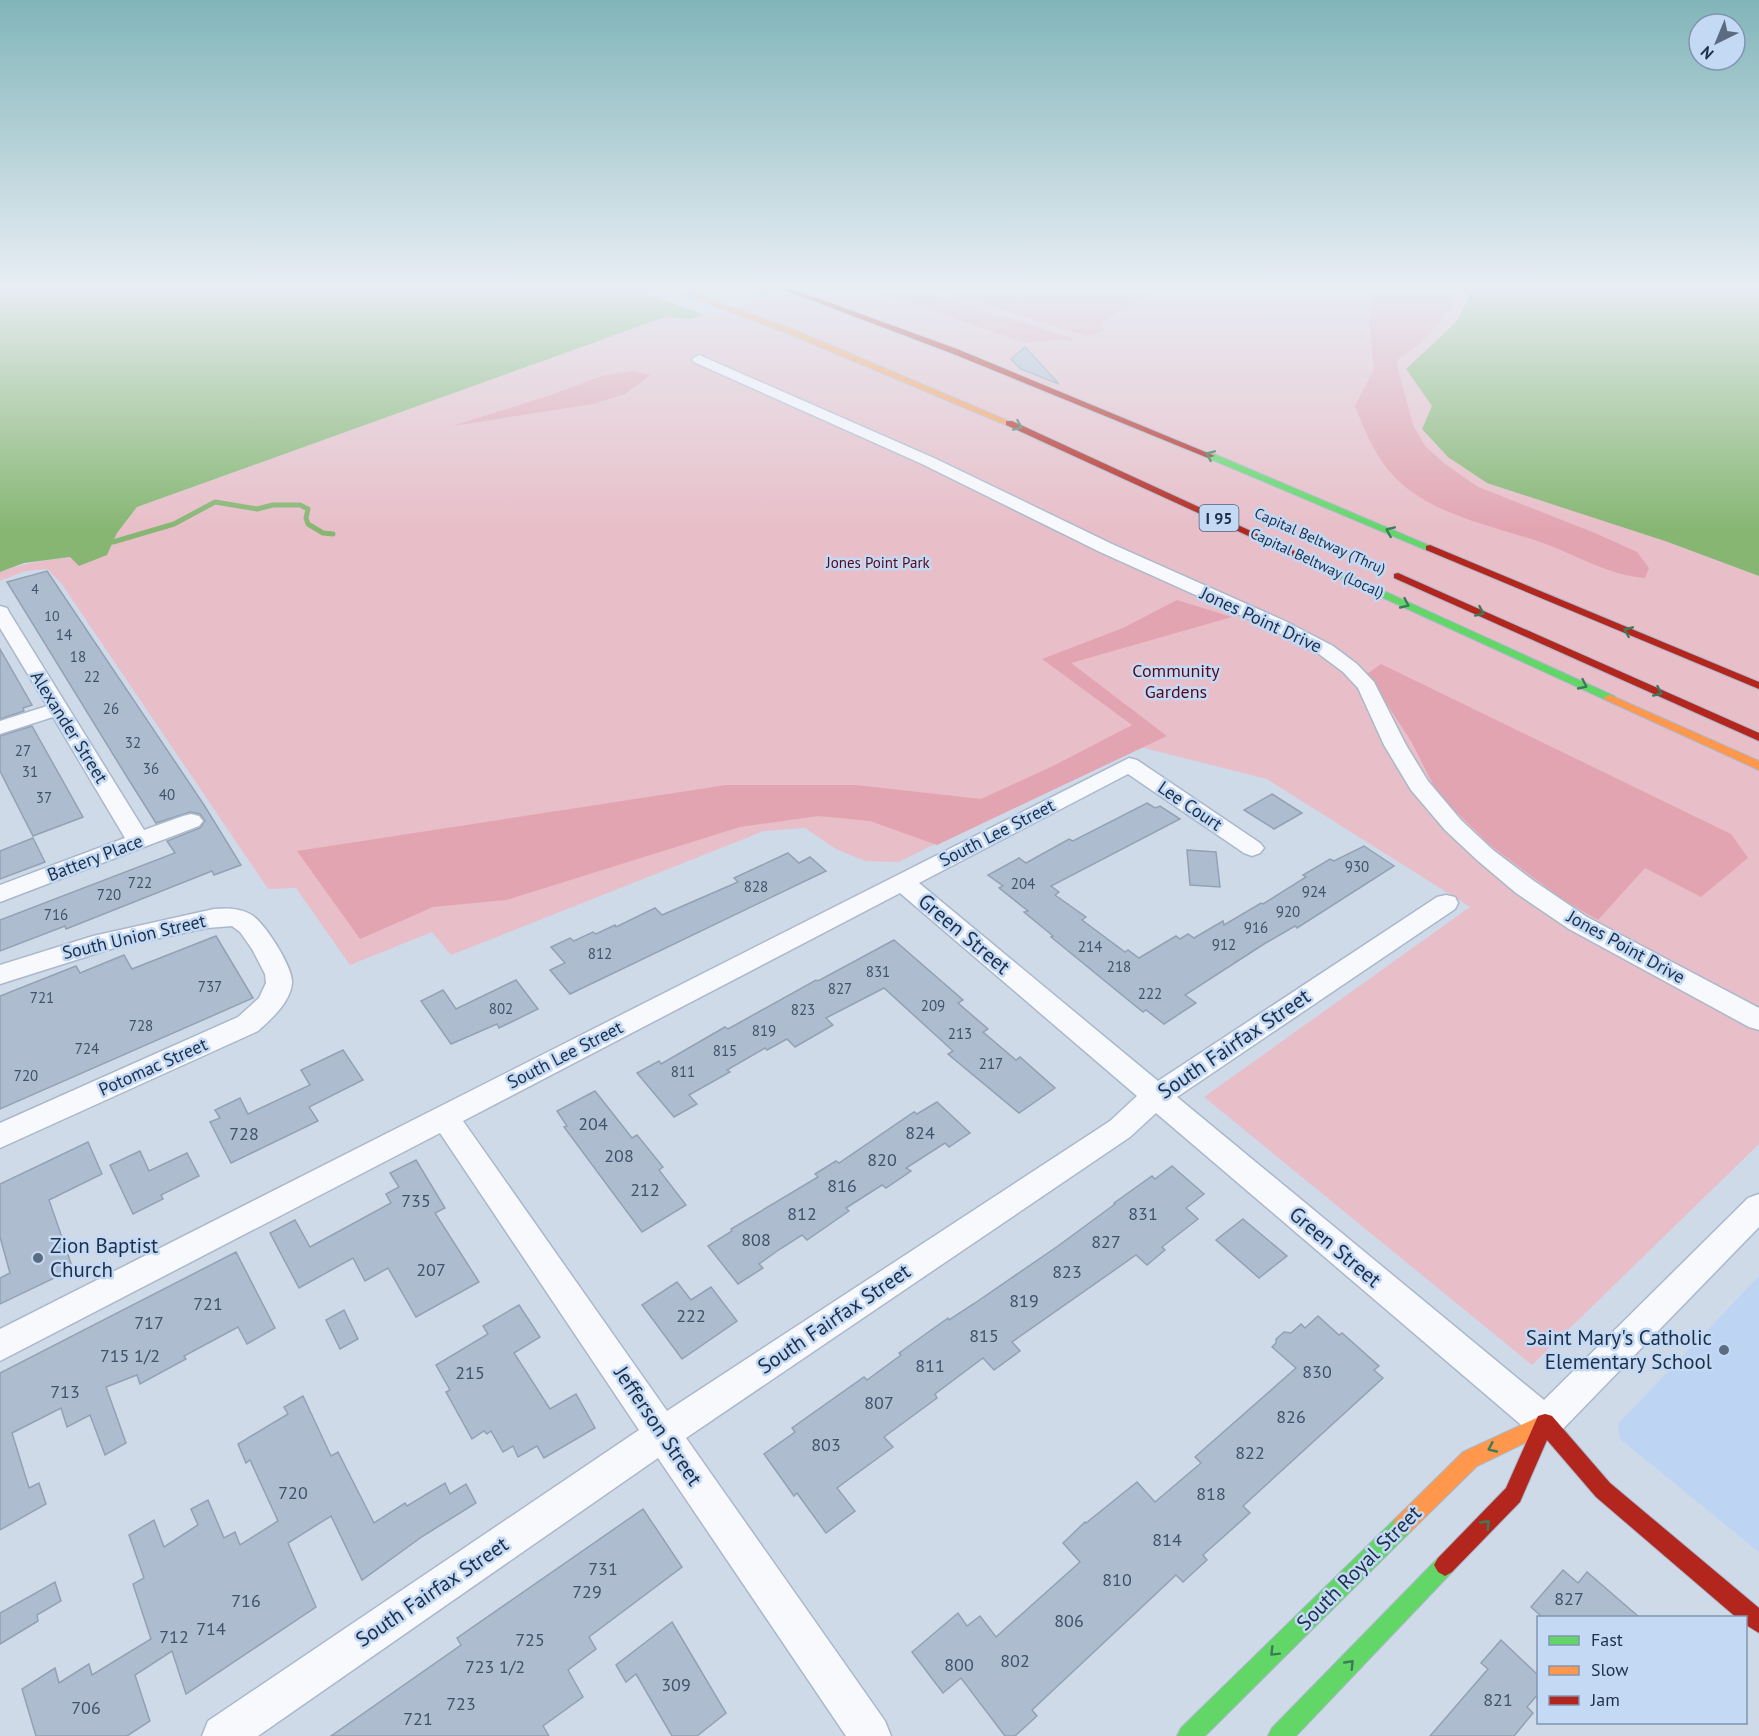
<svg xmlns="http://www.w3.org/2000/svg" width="1759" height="1736" font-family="'PT Sans',sans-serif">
  <rect width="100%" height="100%" fill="#cfdae9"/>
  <polygon fill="#bdd4f3" points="1759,1276 1759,1552 1620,1439 1618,1424"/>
  <path fill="#e8bec8" d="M785,288H1459L1470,296L1455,323L1407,369L1433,406L1665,541L1759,576V1144L1532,1365L1204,1097L1470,907L1267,779L1132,745L899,862L865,861L836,849L805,828L764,831L451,955L432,932L350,965L296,888L268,889L61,583L47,569L25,571L0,581V572C35,559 70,557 107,555L117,533L137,507L665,317L690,319Z"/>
  <g fill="#e3a4b1">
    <polygon points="866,288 911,288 1072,338 1072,341 1056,340 1022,342"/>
    <path d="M932,288H1156C1140,302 1119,311 1101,323L1103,331L1090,337Z"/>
    <path d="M1371,288H1452L1454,301L1446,315L1418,345L1396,361L1413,425L1425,446L1445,464L1478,487L1595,533L1637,552L1649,568L1645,578C1606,575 1574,553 1537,541C1487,524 1426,514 1389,471C1374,453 1364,429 1355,406L1374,369L1369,323L1374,299Z"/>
    <polygon points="633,371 651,375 625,394 593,404 452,426 548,396 602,376"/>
    <polygon points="1177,600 1232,617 1071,663 1167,736 937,845 870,821 818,816 740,827 506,900 433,907 360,939 297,851 726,785 856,785 981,799 1053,766 1132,725 1042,659 1123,628"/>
    <polygon points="1381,664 1731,834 1748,858 1701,897 1645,868 1598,920 1565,901 1490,845 1438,794 1411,741 1367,674"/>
  </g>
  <g fill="#86b672">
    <polygon points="0,288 785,288 690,319 665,317 137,507 117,533 107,555 79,566 70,557 24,563 0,572"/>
    <polygon points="1459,288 1759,288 1759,576 1665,541 1487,483 1448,457 1422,429 1432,406 1406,369 1455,323 1470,297"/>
  </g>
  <polygon fill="#cfdae9" points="630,288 743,288 768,297 708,316"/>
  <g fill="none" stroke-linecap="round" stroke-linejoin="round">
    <polyline stroke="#86b672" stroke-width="5" points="113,542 174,524 215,502 257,509 273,505 300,505 308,509 306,518 308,524 323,533 333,534"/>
  </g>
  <g fill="#adbccf" stroke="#93a1b4" stroke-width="1.5">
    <polygon points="1025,347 1059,384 1021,369 1011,359"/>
    <polygon points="47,571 204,805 241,865 214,875 212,871 66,929 65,926 0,951 0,920 175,853 167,841 200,828 205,821 200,814 190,812 156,823 127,777 7,582"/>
    <polygon points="0,649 32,705 23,708 24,711 0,719"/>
    <polygon points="32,726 83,817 33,836 0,771 0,736"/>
    <polygon points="1272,794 1302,813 1274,829 1244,810"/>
    <polygon points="1147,803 1155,808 1160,806 1180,819 1051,886 1059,892 1055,895 1086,917 1082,920 1125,952 1128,950 1139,958 1176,936 1180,939 1188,934 1194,938 1223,921 1224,925 1261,903 1263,904 1306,877 1303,875 1330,859 1334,861 1364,846 1394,866 1297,928 1295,926 1264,944 1185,995 1196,1003 1164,1024 1146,1010 1143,1012 1051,937 1053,936 1024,912 1028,911 999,888 1003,886 988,875 1019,858 1026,863 1069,839 1073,841"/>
    <polygon points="33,838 45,862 0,879 0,851"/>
    <polygon points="1187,850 1216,852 1220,887 1190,885"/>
    <polygon points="788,853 799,863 810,857 826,871 570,994 550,970 565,963 551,947 570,938 574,941 593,932 596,934 615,925 616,927 655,908 662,915 738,882 734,878"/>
    <polygon points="216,936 253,998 0,1109 0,996 76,966 80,973 124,955 132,969"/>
    <polygon points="894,940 963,1000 958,1003 988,1029 983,1032 1016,1060 1020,1057 1055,1088 1019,1113 948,1054 953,1051 884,988 826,1018 833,1025 795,1047 787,1039 767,1050 765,1048 727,1070 730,1072 689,1095 697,1104 674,1117 637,1073 659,1061 661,1064 725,1027 728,1029 816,980 818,981"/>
    <polygon points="516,980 538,1009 499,1028 497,1024 451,1044 421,1001 443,990 456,1009"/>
    <polygon points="343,1050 363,1080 309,1107 318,1121 231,1163 210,1122 220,1118 215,1110 240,1098 248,1114 310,1085 301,1070"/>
    <polygon points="595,1091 632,1138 637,1135 663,1167 659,1170 686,1205 642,1232 564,1127 567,1126 557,1111"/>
    <polygon points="937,1102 970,1133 949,1147 945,1143 906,1168 911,1171 886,1188 882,1185 846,1208 849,1211 807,1240 802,1235 780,1249 759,1264 763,1268 738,1284 708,1246 732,1231 731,1229 818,1177 815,1174 836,1161 839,1163 914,1112 917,1114"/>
    <polygon points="88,1142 102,1174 49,1200 73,1269 0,1304 0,1278 10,1273 0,1237 0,1184"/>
    <polygon points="140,1151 149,1171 187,1153 199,1176 161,1195 163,1199 133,1214 110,1165"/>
    <polygon points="416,1160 445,1208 435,1213 479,1282 416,1317 388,1268 365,1281 353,1258 299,1288 270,1233 295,1220 310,1247 391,1203 386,1194 399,1187 390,1173"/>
    <polygon points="1172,1166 1204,1194 1186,1208 1198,1219 1162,1247 1165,1250 1147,1265 1136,1255 1012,1342 1020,1351 994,1370 983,1358 935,1394 937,1398 884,1437 893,1447 837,1488 855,1511 826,1533 797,1493 794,1496 764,1454 795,1432 792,1428 864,1377 867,1380 901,1355 899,1353 948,1318 949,1320 975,1303 1058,1246 1115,1204 1114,1203 1152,1176 1155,1179"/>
    <polygon points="1243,1219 1287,1256 1259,1278 1216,1240"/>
    <polygon points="236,1252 275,1328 247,1344 238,1327 184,1356 186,1359 140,1384 137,1375 106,1387 126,1443 105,1455 90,1415 67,1427 61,1408 12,1433 29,1488 39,1483 46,1504 0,1530 0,1373"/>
    <polygon points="677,1282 691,1300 711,1287 737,1321 682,1359 642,1305"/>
    <polygon points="519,1305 540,1337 514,1353 550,1409 576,1394 595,1428 544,1458 537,1446 518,1457 513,1446 503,1452 491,1431 487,1434 484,1431 472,1439 446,1392 450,1390 436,1365 488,1334 483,1326"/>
    <polygon points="344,1310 358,1339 340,1349 326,1320"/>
    <polygon points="1318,1316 1339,1335 1342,1333 1379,1366 1374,1370 1383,1378 1243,1506 1250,1513 1203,1555 1207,1560 1183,1582 1176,1575 1032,1710 1037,1716 1015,1736 1005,1736 961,1678 943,1693 912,1652 958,1613 967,1626 980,1616 996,1637 1080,1562 1063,1543 1085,1522 1086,1523 1137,1482 1155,1502 1201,1463 1195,1457 1296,1368 1272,1347 1276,1343 1276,1339 1284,1332 1291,1333 1301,1324 1305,1328"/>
    <polygon points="303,1396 331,1456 338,1452 374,1523 405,1503 407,1506 445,1483 450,1494 466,1484 476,1503 423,1536 362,1580 331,1516 288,1543 316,1607 186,1694 172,1651 135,1675 150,1721 127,1736 36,1736 22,1689 55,1668 59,1683 89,1664 92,1675 151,1639 133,1584 144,1578 129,1535 154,1520 164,1547 198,1525 191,1509 208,1500 224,1538 235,1532 240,1545 278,1521 250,1460 246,1463 238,1444 288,1414 284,1407"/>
    <polygon points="643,1509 682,1567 589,1637 596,1649 568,1670 583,1697 543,1726 549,1736 331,1736 461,1645 457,1638"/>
    <polygon points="1563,1570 1578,1583 1587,1572 1639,1617 1542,1617 1531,1607"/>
    <polygon points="55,1582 61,1601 37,1615 38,1621 0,1644 0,1613"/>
    <polygon points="672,1622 726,1713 697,1736 672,1736 636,1674 626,1682 616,1665"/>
    <polygon points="1501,1640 1539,1676 1539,1693 1527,1707 1533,1713 1514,1736 1430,1736 1488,1669 1481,1663"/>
  </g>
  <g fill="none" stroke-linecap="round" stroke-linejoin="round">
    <defs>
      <g id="street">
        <polygon points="699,355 934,458 1112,544 1285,621 1333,646 1357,664 1374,682 1406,745 1428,781 1461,820 1493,850 1534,881 1587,917 1759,1008 1759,1030 1749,1027 1569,929 1516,893 1477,860 1445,830 1411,790 1384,745 1358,688 1343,672 1319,654 1271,629 1100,552 922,464 694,362 692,359"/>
        <polygon points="0,606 7,608 9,612 144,830 183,816 191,814 199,816 203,821 199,826 0,902 0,885 125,838 53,717 0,734 0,721 47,706 0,628"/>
        <path d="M1129,758L1137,760L1260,843L1264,848L1260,853L1252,856L1244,853L1128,774L919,883L1158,1081L1437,897L1446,895L1455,897L1458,903L1455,909L1177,1097L1544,1400L1748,1198L1759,1194V1227L1557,1435L1545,1440L1533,1435L1156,1113L1130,1137L686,1438L885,1721L891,1736H846L658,1458L258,1736H202L208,1721L639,1430L440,1133L0,1361V1329ZM900,893L1137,1096L1110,1121L667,1411L463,1121Z"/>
        <path d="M214,909C226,908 239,908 250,914C264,921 293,967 292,983C290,1003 271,1019 258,1031L0,1148V1123L238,1017L259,998L266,983L265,974L252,949L240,932L232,926L207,928L117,947L0,984V965L93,936Z"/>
      </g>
      <g id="fast">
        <polygon points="1208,454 1214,454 1435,548 1434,550 1426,550 1208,458"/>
        <polygon points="1296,551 1614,696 1616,698 1610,701 1606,700 1292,556 1291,554"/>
        <polygon points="1403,1515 1410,1518 1413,1525 1410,1532 1205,1736 1177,1736 1181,1728 1396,1518"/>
        <polygon points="1445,1554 1452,1558 1456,1565 1452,1572 1296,1736 1268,1736 1272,1728 1438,1558"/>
      </g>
      <g id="slow">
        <polygon points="668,288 678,288 795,330 1013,423 1006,425 789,334"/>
        <polygon points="1610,695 1759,761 1759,770 1606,700 1604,698 1606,696"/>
        <polygon points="1545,1414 1552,1416 1555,1423 1552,1430 1477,1466 1410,1532 1403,1535 1396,1532 1393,1525 1396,1518 1463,1452"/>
      </g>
      <g id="jam">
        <polygon points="779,288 789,288 957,349 1215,456 1208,458 951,353"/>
        <polygon points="1006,421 1012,421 1301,554 1296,557 1292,556 1006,425"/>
        <polygon points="1430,545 1759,682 1759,689 1426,550 1426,546"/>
        <polygon points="1398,573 1759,733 1759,741 1394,578 1394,574"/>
        <polygon points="1545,1414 1552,1416 1610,1483 1759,1608 1759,1633 1746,1625 1746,1618 1737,1618 1596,1497 1547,1440 1520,1502 1452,1572 1445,1576 1438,1572 1434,1565 1438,1558 1506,1488 1538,1416"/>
      </g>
    </defs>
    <use href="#street" stroke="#aab8cb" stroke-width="3"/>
    <use href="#fast" stroke="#aab8cb" stroke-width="2"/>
    <use href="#slow" stroke="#aab8cb" stroke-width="2"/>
    <use href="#jam" stroke="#aab8cb" stroke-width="2"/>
    <use href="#street" fill="#f8f9fc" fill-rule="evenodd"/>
    <use href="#fast" fill="#63d668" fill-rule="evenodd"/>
    <use href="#slow" fill="#ff974d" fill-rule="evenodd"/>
    <use href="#jam" fill="#b3261e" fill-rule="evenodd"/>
  </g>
  <defs><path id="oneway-chevron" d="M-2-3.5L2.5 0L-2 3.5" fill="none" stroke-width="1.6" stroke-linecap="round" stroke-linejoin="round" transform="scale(1.5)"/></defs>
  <g stroke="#3c7b58">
    <use href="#oneway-chevron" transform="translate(1018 426) rotate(24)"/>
    <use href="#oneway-chevron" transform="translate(1210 455) rotate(-157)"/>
    <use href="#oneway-chevron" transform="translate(1390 531) rotate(-157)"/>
    <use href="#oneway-chevron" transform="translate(1405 604) rotate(25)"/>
    <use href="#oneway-chevron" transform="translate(1480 612) rotate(24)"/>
    <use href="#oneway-chevron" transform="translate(1628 631) rotate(-157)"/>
    <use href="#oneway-chevron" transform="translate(1583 685) rotate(25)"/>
    <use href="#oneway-chevron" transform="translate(1658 692) rotate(24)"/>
    <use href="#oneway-chevron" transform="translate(1492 1448) rotate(155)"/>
    <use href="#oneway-chevron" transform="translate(1486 1524) rotate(-46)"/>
    <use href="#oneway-chevron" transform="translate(1274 1652) rotate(135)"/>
    <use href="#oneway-chevron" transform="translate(1350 1664) rotate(-46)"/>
  </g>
  <linearGradient id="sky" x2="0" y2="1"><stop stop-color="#81b5b9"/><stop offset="0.54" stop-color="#e9eef5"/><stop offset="1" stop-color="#e9eef5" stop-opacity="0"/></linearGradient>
  <rect width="1759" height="531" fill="url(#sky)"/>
  <g fill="#5b6c82" stroke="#c4d9f4" stroke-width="2">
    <circle cx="38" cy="1258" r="6"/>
    <circle cx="1724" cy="1350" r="6"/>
  </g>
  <g text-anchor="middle" stroke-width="5" stroke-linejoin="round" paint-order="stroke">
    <g font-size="14" fill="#40536b">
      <text x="35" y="594">4</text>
      <text x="52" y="621">10</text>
    </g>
    <g font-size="15" fill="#1c304a" stroke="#c4d9f4">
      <text transform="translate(1320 541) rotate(24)" y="5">Capital Beltway (Thru)</text>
      <text transform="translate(1317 563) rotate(25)" y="5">Capital Beltway (Local)</text>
    </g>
    <g font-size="15" fill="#58081a" stroke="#c4d9f4">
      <text x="878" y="568">Jones Point Park</text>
    </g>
    <g font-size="15" fill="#40536b">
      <text x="64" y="640">14</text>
      <text x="78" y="662">18</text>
      <text x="92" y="682">22</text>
      <text x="111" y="714">26</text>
      <text x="133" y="748">32</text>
      <text x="23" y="756">27</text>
      <text x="151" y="774">36</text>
      <text x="30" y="777">31</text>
      <text x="167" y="800">40</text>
      <text x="44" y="803">37</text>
      <text x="1357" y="872">930</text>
      <text x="140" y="888">722</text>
      <text x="1023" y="889">204</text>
      <text x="756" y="892">828</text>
      <text x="1314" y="897">924</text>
      <text x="109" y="900">720</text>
      <text x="1288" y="917">920</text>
      <text x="56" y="920">716</text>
      <text x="1256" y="933">916</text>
      <text x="1224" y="950">912</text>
      <text x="1090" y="952">214</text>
      <text x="600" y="959">812</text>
      <text x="1119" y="972">218</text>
      <text x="878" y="977">831</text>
      <text x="210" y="992">737</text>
      <text x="840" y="994">827</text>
      <text x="1150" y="999">222</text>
      <text x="42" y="1003">721</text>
      <text x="933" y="1011">209</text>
      <text x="501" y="1014">802</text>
      <text x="803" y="1015">823</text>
      <text x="141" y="1031">728</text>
      <text x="764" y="1036">819</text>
      <text x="960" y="1039">213</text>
      <text x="87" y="1054">724</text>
      <text x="725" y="1056">815</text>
      <text x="991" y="1069">217</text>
      <text x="683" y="1077">811</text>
      <text x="26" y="1081">720</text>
    </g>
    <rect fill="#c4d9f4" stroke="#4e637d" stroke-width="1.5" x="1199.5" y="505" width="39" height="26" rx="4.5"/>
    <g font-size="16" font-weight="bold" fill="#1c304a">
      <text x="1219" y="524">I 95</text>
    </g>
    <g font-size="18" fill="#1c304a" stroke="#c4d9f4">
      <text transform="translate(1261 620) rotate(25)" y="6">Jones Point Drive</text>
      <text transform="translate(69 727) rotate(58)" y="6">Alexander Street</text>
      <text transform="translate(1190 806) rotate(34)" y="6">Lee Court</text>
      <text transform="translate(997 833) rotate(-27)" y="6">South Lee Street</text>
      <text transform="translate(95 858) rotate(-21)" y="6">Battery Place</text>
      <text transform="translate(134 937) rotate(-13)" y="6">South Union Street</text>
      <text transform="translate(1626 947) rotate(29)" y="6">Jones Point Drive</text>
      <text transform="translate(565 1055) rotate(-27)" y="6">South Lee Street</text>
      <text transform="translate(153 1067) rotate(-24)" y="6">Potomac Street</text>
    </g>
    <g font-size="18" fill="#58081a" stroke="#c4d9f4">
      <text x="1176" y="677">Community<tspan x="1176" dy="21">Gardens</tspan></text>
    </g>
    <g font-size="18" fill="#40536b">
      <text x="593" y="1130">204</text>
      <text x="920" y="1139">824</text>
      <text x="244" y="1140">728</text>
      <text x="619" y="1162">208</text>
      <text x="882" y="1166">820</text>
      <text x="842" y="1192">816</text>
      <text x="645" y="1196">212</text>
      <text x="416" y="1207">735</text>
      <text x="802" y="1220">812</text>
      <text x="1143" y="1220">831</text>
      <text x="756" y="1246">808</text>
      <text x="1106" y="1248">827</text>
      <text x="431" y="1276">207</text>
      <text x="1067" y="1278">823</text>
      <text x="1024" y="1307">819</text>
      <text x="208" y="1310">721</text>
      <text x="691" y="1322">222</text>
      <text x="149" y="1329">717</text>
      <text x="984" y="1342">815</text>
      <text x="130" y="1362">715 1/2</text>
      <text x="930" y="1372">811</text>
      <text x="1317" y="1378">830</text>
      <text x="470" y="1379">215</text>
      <text x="65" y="1398">713</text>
      <text x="879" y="1409">807</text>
      <text x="1291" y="1423">826</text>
      <text x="826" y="1451">803</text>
      <text x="1250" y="1459">822</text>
      <text x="293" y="1499">720</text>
      <text x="1211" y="1500">818</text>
      <text x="1167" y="1546">814</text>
      <text x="603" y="1575">731</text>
      <text x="1117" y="1586">810</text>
      <text x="587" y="1598">729</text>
      <text x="1569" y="1605">827</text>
      <text x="246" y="1607">716</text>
      <text x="1069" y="1627">806</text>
      <text x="211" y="1635">714</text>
      <text x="174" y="1643">712</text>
      <text x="530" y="1646">725</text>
      <text x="1015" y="1667">802</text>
      <text x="959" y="1671">800</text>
      <text x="495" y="1673">723 1/2</text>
      <text x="676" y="1691">309</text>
      <text x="1498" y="1706">821</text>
      <text x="461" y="1710">723</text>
      <text x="86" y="1714">706</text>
      <text x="418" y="1725">721</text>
    </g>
    <g font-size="21" fill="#1c304a" stroke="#c4d9f4">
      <text transform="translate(964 934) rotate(40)" y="7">Green Street</text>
      <text transform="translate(1234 1044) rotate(-34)" y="7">South Fairfax Street</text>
      <text transform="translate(1335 1247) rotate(40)" y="7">Green Street</text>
      <text transform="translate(834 1319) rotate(-34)" y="7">South Fairfax Street</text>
      <text transform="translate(658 1426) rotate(56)" y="7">Jefferson Street</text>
      <text transform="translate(1359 1568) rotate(-45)" y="7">South Royal Street</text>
      <text transform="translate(432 1592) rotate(-34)" y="7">South Fairfax Street</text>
    </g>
    <g font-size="21" fill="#1c304a" stroke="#c4d9f4" text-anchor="start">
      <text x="50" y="1253">Zion Baptist<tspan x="50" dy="24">Church</tspan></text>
      <text x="1712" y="1345" text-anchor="end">Saint Mary's Catholic<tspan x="1712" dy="24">Elementary School</tspan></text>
    </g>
  </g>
  <rect x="1537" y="1616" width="210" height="108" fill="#c4d9f4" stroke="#8195b0" stroke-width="1.5"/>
  <rect x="1549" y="1636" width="30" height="9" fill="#63d668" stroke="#8195b0" stroke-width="1.5"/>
  <text x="1591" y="1646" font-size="18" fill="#1c304a">Fast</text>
  <rect x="1549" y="1666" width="30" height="9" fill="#ff974d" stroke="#8195b0" stroke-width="1.5"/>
  <text x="1591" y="1676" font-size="18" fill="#1c304a">Slow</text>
  <rect x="1549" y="1696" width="30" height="9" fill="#b3261e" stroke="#8195b0" stroke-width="1.5"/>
  <text x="1591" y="1706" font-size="18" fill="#1c304a">Jam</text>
  <g transform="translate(1717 42) rotate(223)"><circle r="28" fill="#c4d9f4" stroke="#8195b0" stroke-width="1.5"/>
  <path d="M0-4.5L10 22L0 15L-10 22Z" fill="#5b6c82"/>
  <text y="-9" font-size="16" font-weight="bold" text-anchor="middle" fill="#1c304a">N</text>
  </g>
</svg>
